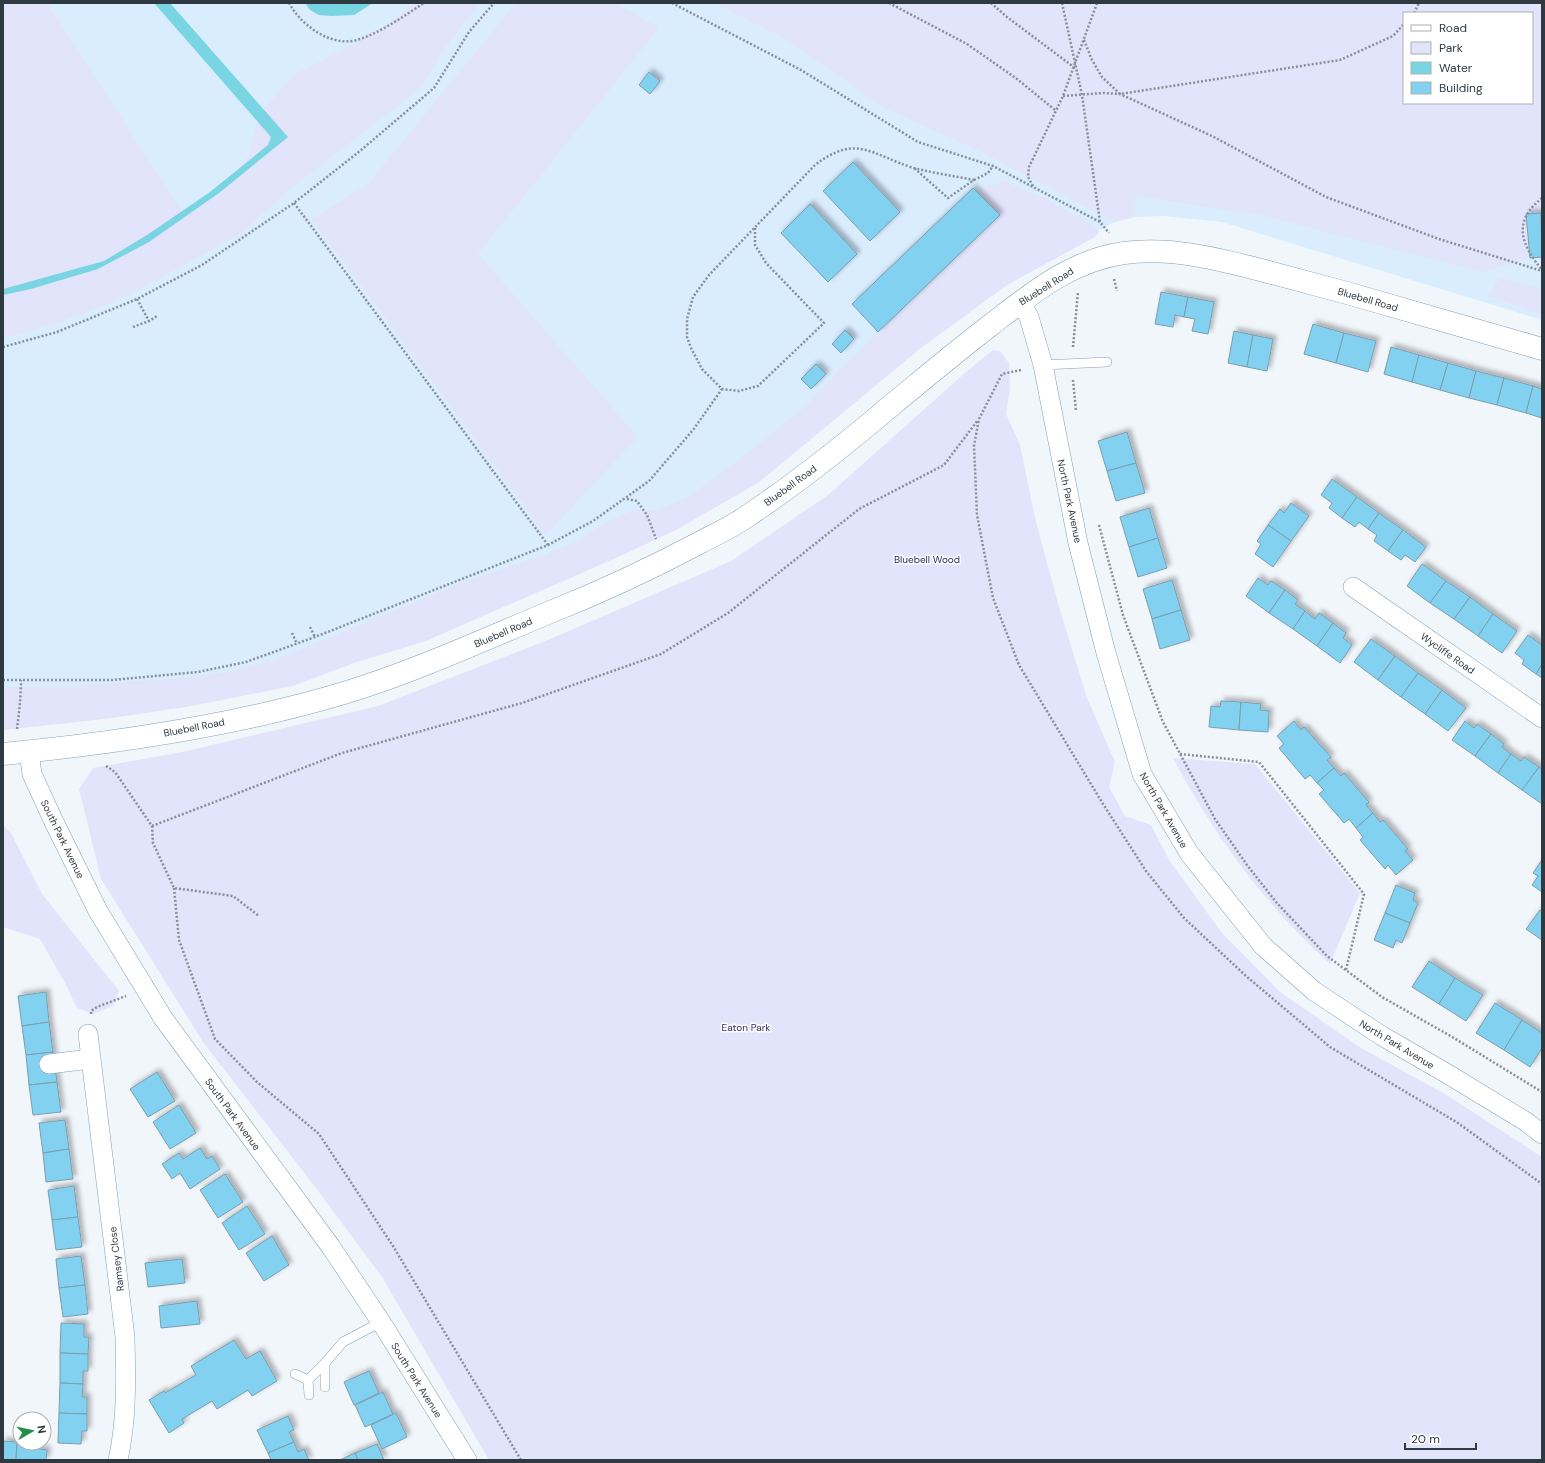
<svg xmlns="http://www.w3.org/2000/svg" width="1545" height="1463" font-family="'DM Sans',sans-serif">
  <defs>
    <filter id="shadow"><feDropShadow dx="3.5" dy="-3.5" stdDeviation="2" flood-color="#0004"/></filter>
  </defs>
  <rect width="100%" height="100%" fill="#f1f6fb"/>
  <path fill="#d9edff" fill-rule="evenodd" d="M3,3H1542V320L1222,222L1163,216L1134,217L1115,222L1007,277L801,441L423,633L3,724ZM1404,13H1532V103H1404Z"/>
  <g fill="#e2e4fc" fill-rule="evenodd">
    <polygon points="3,3 47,3 185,216 219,193 250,154 260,113 294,75 353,44 393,21 414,3 480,3 443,50 422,87 293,187 240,234 124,298 54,324 3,338"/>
    <polygon points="516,3 616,3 659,28 478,254 638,437 546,535 312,219 368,184"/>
    <path d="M714,3H1542V213L1526,215L1530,258L1482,272L1261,215L1135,196L1134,217L1115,222L979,151L883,107L786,39ZM1404,13H1532V103H1404Z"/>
    <polygon points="1004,181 1051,201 1096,227 1099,232 1095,237 1007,285 921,348 758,483 676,530 616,558 426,641 354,663 293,686 186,707 105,719 3,730 3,687 71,686 172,679 222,673 272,661 468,580 547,554 579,540 605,523 635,509 655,511 688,497 735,463 806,406 835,374 999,215 977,191"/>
    <polygon points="1500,278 1542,288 1542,315 1488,296"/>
    <polygon points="993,350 1000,351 1009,363 1010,388 1006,414 1020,445 1036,522 1060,610 1087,698 1115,762 1109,787 1125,816 1151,825 1169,860 1222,933 1280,992 1361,1048 1445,1094 1542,1157 1542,1460 489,1460 382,1277 316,1188 203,1042 101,879 79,789 93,768 182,752 378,706 548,640 731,561 828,495 966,372"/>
    <path d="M1173,758L1255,764L1360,893L1330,964C1264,904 1215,837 1173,758Z"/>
    <polygon points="3,825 11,833 42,894 119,991 113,1006 93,1014 77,1008 65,983 40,939 3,927"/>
  </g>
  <g fill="#7ad5e2">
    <polygon points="154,3 170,3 288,137 219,193 149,242 98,269 31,289 3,295 3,289 104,261 147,235 210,192 268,145 271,137"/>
    <polygon points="305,3 373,3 354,15 332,16 319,15 310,10"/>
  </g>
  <g fill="#83d1f1" stroke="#7c9eac" filter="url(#shadow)">
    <polygon points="649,72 660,81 650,94 639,85"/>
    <polygon points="853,162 900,212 870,241 823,191"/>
    <polygon points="973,188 1000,215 878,332 852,304"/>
    <polygon points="810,204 857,254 828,282 781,233"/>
    <polygon points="1541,213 1542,257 1530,258 1526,214"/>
    <polygon points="1161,292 1188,297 1184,317 1175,315 1173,327 1155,324"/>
    <polygon points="1188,297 1214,302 1208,334 1192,331 1195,319 1184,317"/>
    <polygon points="1313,324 1344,333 1336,363 1304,354"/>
    <polygon points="845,330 854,339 841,353 832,344"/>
    <polygon points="1234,331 1253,335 1247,367 1228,363"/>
    <polygon points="1344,333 1376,341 1368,372 1336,363"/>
    <polygon points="1253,335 1273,339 1267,371 1247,367"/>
    <polygon points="1391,347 1419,355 1412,382 1384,374"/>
    <polygon points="1419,355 1448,363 1440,390 1412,382"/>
    <polygon points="1448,363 1476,371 1469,398 1440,390"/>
    <polygon points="816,364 826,374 811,389 801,379"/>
    <polygon points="1476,371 1504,378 1497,405 1469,398"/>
    <polygon points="1504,378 1533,386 1526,413 1497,405"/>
    <polygon points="1533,386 1542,389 1542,418 1526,413"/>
    <polygon points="1127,432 1136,463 1107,471 1098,441"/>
    <polygon points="1136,463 1145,493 1116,501 1107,471"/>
    <polygon points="1332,479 1357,497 1342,518 1329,508 1332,503 1321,495"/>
    <polygon points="1357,497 1379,513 1368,529 1359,522 1355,527 1342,518"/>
    <polygon points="1291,503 1309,516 1291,541 1268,525 1280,509 1284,513"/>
    <polygon points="1149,508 1158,538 1129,547 1120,517"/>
    <polygon points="1379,513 1403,530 1388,551 1374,541 1377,535 1368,529"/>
    <polygon points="1268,525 1291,541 1273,567 1255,554 1261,544 1257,541"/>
    <polygon points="1403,530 1426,547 1415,562 1405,555 1401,560 1388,551"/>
    <polygon points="1158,538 1167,568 1138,577 1129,547"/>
    <polygon points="1422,564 1446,581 1430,603 1407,586"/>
    <polygon points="1258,578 1268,585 1271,581 1285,590 1269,613 1246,596"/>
    <polygon points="1172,580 1181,610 1152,619 1143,589"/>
    <polygon points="1446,581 1470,597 1454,619 1430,603"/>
    <polygon points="1285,590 1298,600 1295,604 1305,611 1293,629 1269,613"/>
    <polygon points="1470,597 1493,614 1478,636 1454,619"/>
    <polygon points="1181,610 1190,640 1160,649 1152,619"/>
    <polygon points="1305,611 1315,619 1319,613 1333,623 1317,646 1293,629"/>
    <polygon points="1493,614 1517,631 1502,653 1478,636"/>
    <polygon points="1333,623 1346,633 1343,638 1352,645 1340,663 1317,646"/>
    <polygon points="1528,635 1542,645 1542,664 1536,674 1522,664 1524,660 1515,653"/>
    <polygon points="1371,639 1395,656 1378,680 1354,662"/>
    <polygon points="1395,656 1418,673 1401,697 1378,680"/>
    <polygon points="1542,664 1542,678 1536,674"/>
    <polygon points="1418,673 1442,690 1425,714 1401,697"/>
    <polygon points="1442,690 1466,708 1448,731 1425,714"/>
    <polygon points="1221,701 1241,702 1239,730 1209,727 1211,706 1220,707"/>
    <polygon points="1241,702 1261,704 1260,710 1269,711 1268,732 1239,730"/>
    <polygon points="1294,721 1301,730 1304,727 1331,757 1327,760 1334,768 1317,783 1310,775 1305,779 1279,748 1284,744 1277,736"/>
    <polygon points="1465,721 1474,728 1477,724 1491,734 1475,756 1452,740"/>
    <polygon points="1491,734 1504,744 1502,747 1511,754 1498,773 1475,756"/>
    <polygon points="1511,754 1521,761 1524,757 1539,767 1522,790 1498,773"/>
    <polygon points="1539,767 1542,769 1542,804 1522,790"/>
    <polygon points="1334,768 1341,776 1344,773 1369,802 1366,805 1373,813 1356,828 1349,819 1344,823 1319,794 1324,790 1317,783"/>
    <polygon points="1373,813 1380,822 1383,820 1408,849 1405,851 1413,860 1396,875 1388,865 1385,869 1360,840 1363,837 1356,828"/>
    <polygon points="1542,860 1542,892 1532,885 1538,876 1533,873"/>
    <polygon points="1396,885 1415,893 1413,900 1418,903 1410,923 1385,913"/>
    <polygon points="1540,910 1542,911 1542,940 1526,929"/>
    <polygon points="1385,913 1410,923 1402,943 1396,940 1393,948 1374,940"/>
    <polygon points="1429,961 1455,978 1439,1004 1412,987"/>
    <polygon points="1455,978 1483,995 1466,1021 1439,1004"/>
    <polygon points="46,992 49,1022 22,1026 18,996"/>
    <polygon points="1495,1003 1522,1020 1504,1050 1476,1033"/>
    <polygon points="1522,1020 1542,1033 1542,1048 1530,1067 1504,1050"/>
    <polygon points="49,1022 53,1052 26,1055 22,1026"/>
    <polygon points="53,1052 57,1082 29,1085 26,1055"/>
    <polygon points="157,1072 175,1101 148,1117 130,1089"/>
    <polygon points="57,1082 61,1112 33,1115 29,1085"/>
    <polygon points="179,1105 196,1133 170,1149 153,1122"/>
    <polygon points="65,1120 69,1149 43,1153 39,1123"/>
    <polygon points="200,1148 207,1159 212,1156 220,1169 190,1189 180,1173 172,1179 162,1164 179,1153 183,1159"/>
    <polygon points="69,1149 73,1179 46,1182 43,1153"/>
    <polygon points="225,1174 243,1202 218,1218 200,1190"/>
    <polygon points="74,1186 78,1217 52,1220 48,1190"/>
    <polygon points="247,1206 265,1234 239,1250 222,1223"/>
    <polygon points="78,1217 82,1247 56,1250 52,1220"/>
    <polygon points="272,1236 289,1265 264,1281 246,1253"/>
    <polygon points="81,1256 85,1285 59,1288 56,1259"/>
    <polygon points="182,1259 185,1283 148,1287 145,1263"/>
    <polygon points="85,1285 88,1314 63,1317 59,1288"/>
    <polygon points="197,1301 200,1324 161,1328 159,1306"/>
    <polygon points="61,1323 84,1324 84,1337 89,1337 88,1354 60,1353"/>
    <polygon points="234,1340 246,1359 260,1351 277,1381 252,1396 248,1390 217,1409 212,1401 182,1419 184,1423 169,1433 149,1400 164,1391 165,1393 196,1375 191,1366"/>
    <polygon points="60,1353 88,1354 88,1371 83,1371 83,1384 60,1383"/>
    <polygon points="369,1371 379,1393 354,1405 344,1382"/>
    <polygon points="60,1383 83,1384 82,1397 87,1397 87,1414 59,1413"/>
    <polygon points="383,1392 393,1414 365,1427 355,1405"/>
    <polygon points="59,1413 87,1414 87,1431 82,1431 81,1444 58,1443"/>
    <polygon points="396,1413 407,1437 382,1449 371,1425"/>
    <polygon points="288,1416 294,1430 289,1432 294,1442 268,1453 257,1430"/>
    <polygon points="3,1441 17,1442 16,1460 3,1460"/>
    <polygon points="17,1442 34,1443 33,1448 47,1450 46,1460 16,1460"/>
    <polygon points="294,1442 298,1452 304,1449 309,1460 271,1460 268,1453"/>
    <polygon points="377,1444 384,1460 358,1460 355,1453"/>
    <polygon points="355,1453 358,1460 340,1460"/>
  </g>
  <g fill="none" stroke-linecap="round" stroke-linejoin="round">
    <defs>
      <g id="lane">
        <polyline points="1043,365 1107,362"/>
        <polyline points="295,1374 308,1380"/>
        <polyline points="325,1387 325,1363 343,1342 381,1322"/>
        <polyline points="309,1395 308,1380 325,1363"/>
      </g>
      <g id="street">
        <polyline points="1020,302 1029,317 1043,365 1078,543 1106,653 1142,774 1189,853 1263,946 1314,991 1382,1036 1446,1073 1525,1121 1542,1134"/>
        <polyline points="1353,587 1542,718"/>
        <polyline points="29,752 32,774 54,822 98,911 163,1018 331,1247 381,1322 467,1460"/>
        <path d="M88,1034L125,1337C126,1378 127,1420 118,1460"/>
        <polyline points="49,1064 90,1059"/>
      </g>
      <path id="secondary" d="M3,754C117,743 234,726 344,693C413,672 481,641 548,613C601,592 652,568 701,542C716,534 732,527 746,517C797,483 846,444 893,404C926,377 958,350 992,324C1032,293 1072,260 1124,253C1169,247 1214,258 1257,269C1287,277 1317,285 1347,293C1412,312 1477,330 1542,349"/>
    </defs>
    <use href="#lane" stroke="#859fb5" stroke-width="10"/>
    <use href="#street" stroke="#859fb5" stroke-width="20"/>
    <use href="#secondary" stroke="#859fb5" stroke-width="23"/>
    <g stroke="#878f96" stroke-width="2.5" stroke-dasharray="2 2" stroke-linecap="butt">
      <path d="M289,3C301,25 330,47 357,40C380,33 404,16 424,3"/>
      <polyline points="672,3 801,70 918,142 993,166 1100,222 1109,233"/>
      <polyline points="889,3 967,44 1017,79 1055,110"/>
      <polyline points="991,3 1007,17 1075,68"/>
      <polyline points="1062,3 1082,95 1100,222"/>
      <polyline points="1414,13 1419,3"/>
      <polyline points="1084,40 1092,60 1102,77 1120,94 1340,60 1393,36 1404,24"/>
      <polyline points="1063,96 1103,93 1120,94 1212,136 1326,197 1439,239 1542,271"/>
      <polyline points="974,180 988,173 993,166"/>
      <polyline points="1033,186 1028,177 1029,167 1063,96 1097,3"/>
      <path d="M1542,198C1512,222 1521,244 1542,270"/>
      <polyline points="294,203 548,545"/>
      <path d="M755,228V245L766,263L824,323L758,386L739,391L722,389L702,369L691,348L687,337V319L693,297L709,275L815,165C857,133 871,155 914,168C933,173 954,176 974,180L948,198L914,168"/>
      <polyline points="1114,279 1117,291"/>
      <polyline points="137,299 149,321 157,316"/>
      <polyline points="133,327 149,321"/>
      <polyline points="3,347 57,332 137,299 202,265 294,203 360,151 434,88 469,32 494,3"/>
      <polyline points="1073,347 1078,292"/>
      <polyline points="1021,370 1002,374 979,419 974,446 977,515 993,598 1019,665 1103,804 1146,871 1184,918 1246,976 1330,1047 1458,1123 1542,1184"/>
      <polyline points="1073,380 1076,411"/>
      <polyline points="627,499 637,501 647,515 656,539"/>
      <polyline points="1099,525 1123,615 1163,722 1215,819 1247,865 1276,902 1327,956 1382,997 1454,1038 1542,1092"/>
      <polyline points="310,627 315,637"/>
      <polyline points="292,633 297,644"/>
      <polyline points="3,680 112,680 198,672 246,662 315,637 548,545 593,521 649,481 693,430 722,389"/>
      <path d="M17,729C19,713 21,697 21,680"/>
      <polyline points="1180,754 1259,762 1364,894 1346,970"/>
      <polyline points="106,766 115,772 152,826 153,843 174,888 233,896 259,916"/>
      <polyline points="152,826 342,753 522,703 661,654 728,613 859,509 944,465 978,420"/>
      <polyline points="174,888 179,940 215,1039 257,1082 319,1134 393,1246 521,1460"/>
      <polyline points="91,1014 91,1011 97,1007 126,996"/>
    </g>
    <use href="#lane" stroke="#fff" stroke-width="9"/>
    <use href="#street" stroke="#fff" stroke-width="19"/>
    <use href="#secondary" stroke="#fff" stroke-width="22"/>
  </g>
  <g text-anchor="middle" stroke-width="3" stroke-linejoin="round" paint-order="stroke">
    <g font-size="10" fill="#2e3942" stroke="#fff">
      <text transform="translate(1046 286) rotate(-32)" y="4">Bluebell Road</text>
      <text transform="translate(1368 299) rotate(16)" y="4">Bluebell Road</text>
      <text transform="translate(790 485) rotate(-36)" y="4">Bluebell Road</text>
      <text transform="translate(1070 501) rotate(78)" y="4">North Park Avenue</text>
      <text transform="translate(503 632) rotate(-23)" y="4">Bluebell Road</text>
      <text transform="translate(1448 653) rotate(35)" y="4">Wycliffe Road</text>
      <text transform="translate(194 727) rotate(-11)" y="4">Bluebell Road</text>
      <text transform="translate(1164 810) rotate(60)" y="4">North Park Avenue</text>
      <text transform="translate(63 839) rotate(64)" y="4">South Park Avenue</text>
      <text transform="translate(1397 1044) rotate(31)" y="4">North Park Avenue</text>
      <text transform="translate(233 1114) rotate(54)" y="4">South Park Avenue</text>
      <text transform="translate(116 1259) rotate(-97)" y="4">Ramsey Close</text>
      <text transform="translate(417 1380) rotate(58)" y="4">South Park Avenue</text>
    </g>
    <g font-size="10" fill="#302870" stroke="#fff">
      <text x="927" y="563">Bluebell Wood</text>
      <text x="746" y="1031">Eaton Park</text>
    </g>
  </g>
  <rect width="1545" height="1463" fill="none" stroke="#2e3942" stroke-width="8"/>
  <rect x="1403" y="12" width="130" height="92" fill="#ffffff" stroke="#abb0b3"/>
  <rect x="1411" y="25" width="20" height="6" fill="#ffffff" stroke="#abb0b3"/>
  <text x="1439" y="32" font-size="12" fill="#2e3942">Road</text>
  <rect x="1411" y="42" width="20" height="12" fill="#e2e4fc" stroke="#abb0b3"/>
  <text x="1439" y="52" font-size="12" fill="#2e3942">Park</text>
  <rect x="1411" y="62" width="20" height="12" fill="#7ad5e2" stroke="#abb0b3"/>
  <text x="1439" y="72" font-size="12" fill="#2e3942">Water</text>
  <rect x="1411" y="82" width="20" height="12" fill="#83d1f1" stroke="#abb0b3"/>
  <text x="1439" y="92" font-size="12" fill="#2e3942">Building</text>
  <g transform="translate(32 1431) rotate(81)"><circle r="19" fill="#ffffff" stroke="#abb0b3"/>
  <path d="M0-3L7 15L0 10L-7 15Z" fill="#20904a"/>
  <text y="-6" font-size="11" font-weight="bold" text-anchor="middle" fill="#2e3942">N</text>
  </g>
  <path d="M1405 1443v6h71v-6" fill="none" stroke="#2e3942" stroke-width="2"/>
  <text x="1411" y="1443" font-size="12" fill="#2e3942" stroke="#ffffff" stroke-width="3" paint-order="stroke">20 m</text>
</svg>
